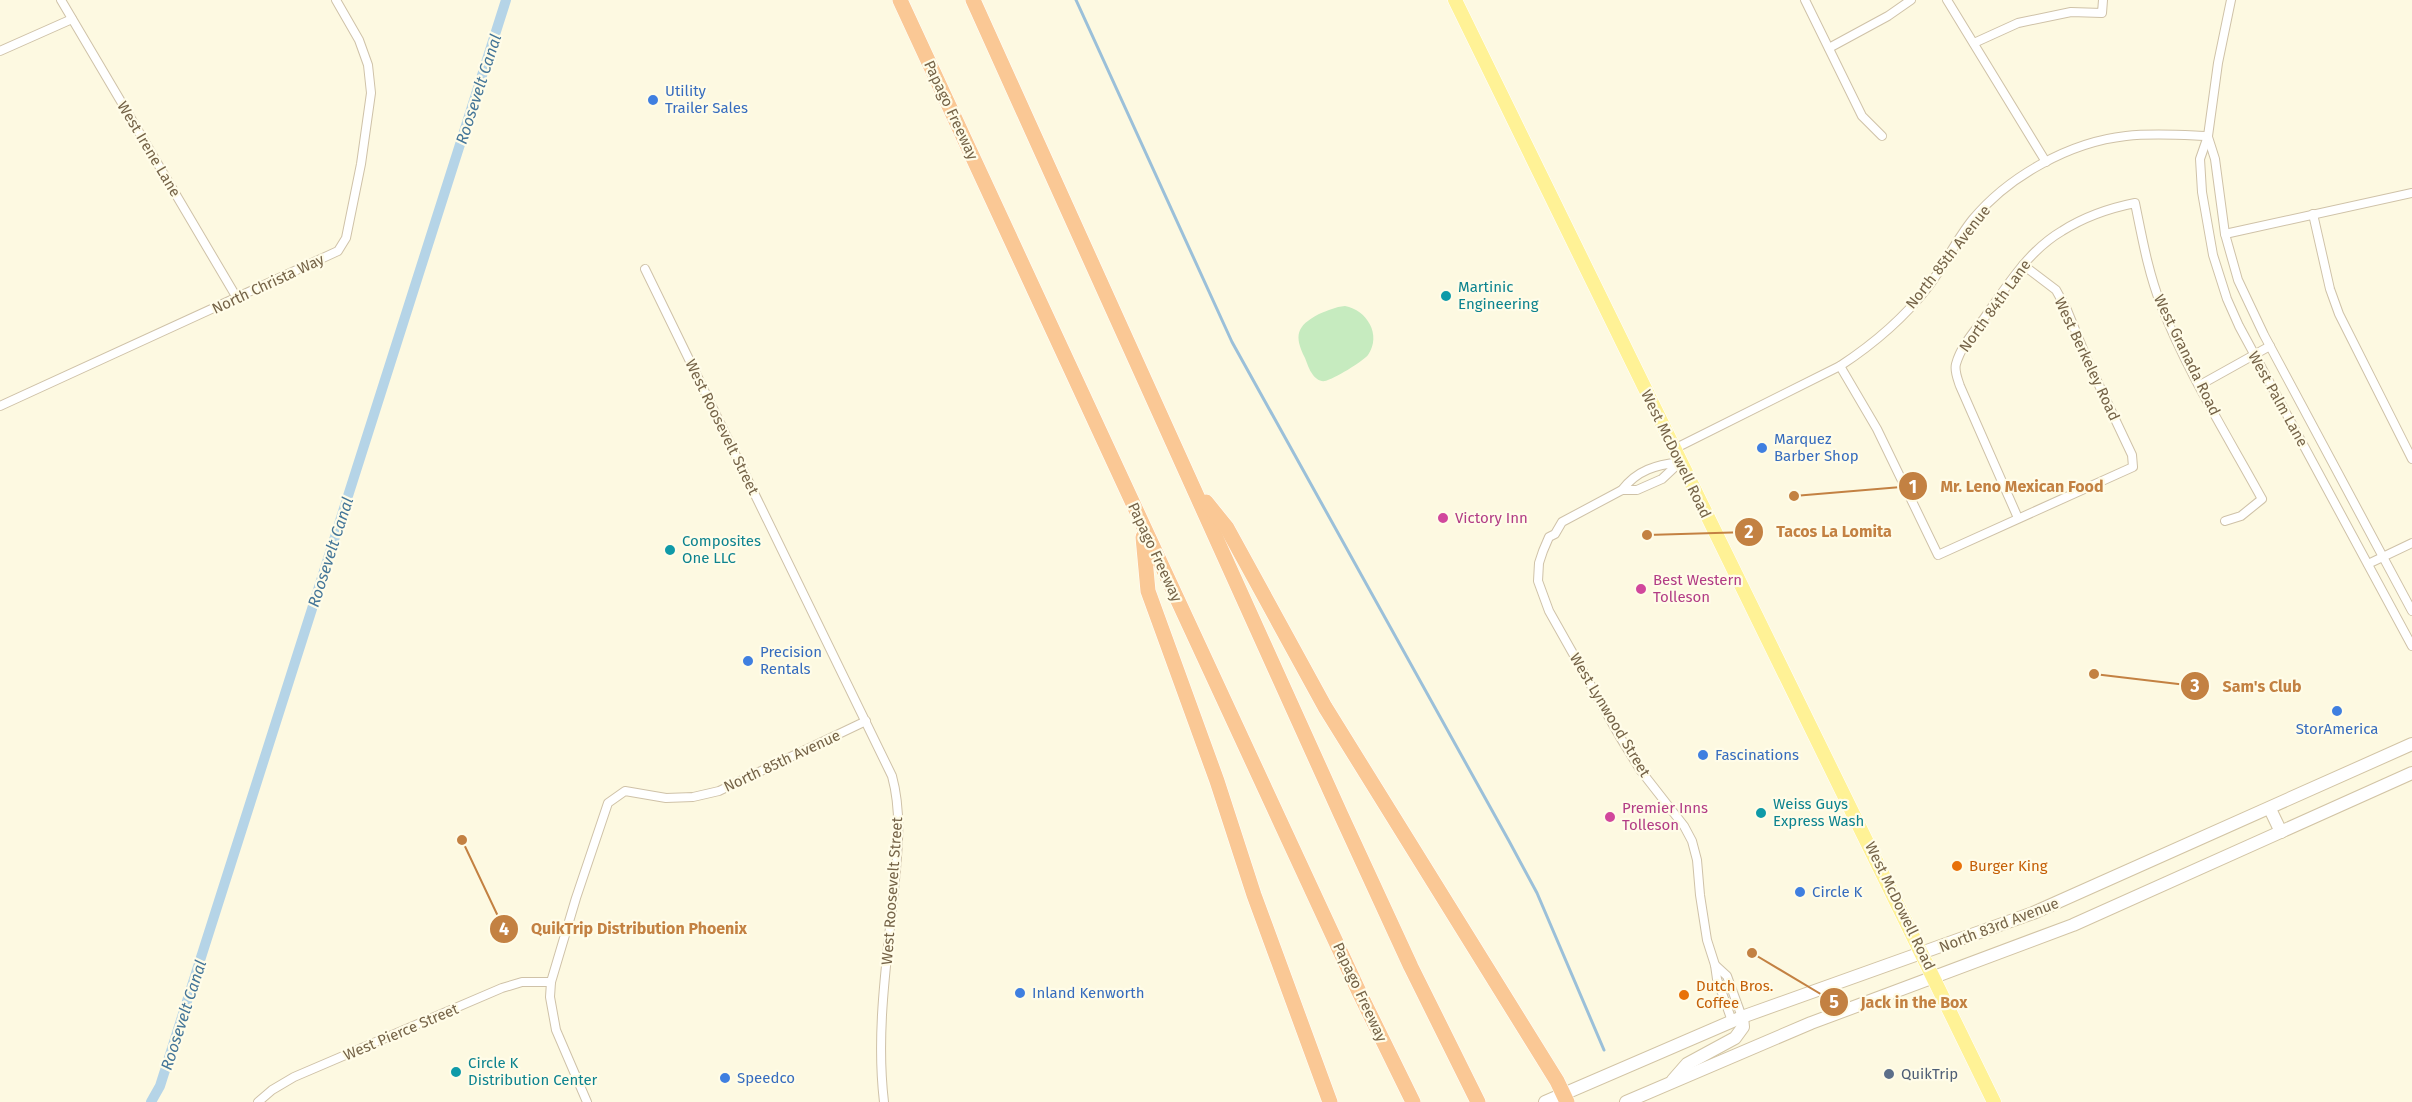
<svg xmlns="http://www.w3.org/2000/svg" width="2412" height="1102" font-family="'Fira Sans',sans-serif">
  <rect width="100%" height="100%" fill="#fdf9e1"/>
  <path fill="#c6ebbf" d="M1345,306C1367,310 1382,335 1368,355C1362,362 1334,379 1325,381C1320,382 1315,378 1313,375C1309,370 1307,363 1305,358C1294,336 1296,326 1319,314C1329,310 1335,307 1345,306Z"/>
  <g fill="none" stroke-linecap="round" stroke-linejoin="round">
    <polyline stroke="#9bc0d9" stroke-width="3" points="1076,0 1232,342 1509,841 1537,893 1604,1050"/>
    <polyline stroke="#b5d4e7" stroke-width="10" points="151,1102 160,1086 506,0"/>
    <defs>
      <g id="street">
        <polyline points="61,0 237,298"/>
        <polyline points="1805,0 1862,116 1882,136"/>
        <polyline points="1947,0 2046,162"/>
        <polyline points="2231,0 2218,63 2208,136 2200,159 2202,192 2213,255 2227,299 2239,326 2412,646"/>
        <polyline points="1974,43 2018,23 2071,12 2102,13 2103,0"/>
        <polyline points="1829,48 1888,16 1911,0"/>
        <polyline points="0,51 72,19"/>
        <polyline points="2208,137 2215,159 2225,234 2238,280 2264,335 2412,611"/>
        <polyline points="2313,214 2330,289 2339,314 2412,459"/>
        <polyline points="2225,234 2412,193"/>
        <path d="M645,269L892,776C903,816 897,859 893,900C886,967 876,1035 884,1102"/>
        <polyline points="1840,366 1877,429 1938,555 2133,467 2132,455 2089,364 2067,310 2056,290 2023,265"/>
        <polyline points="2200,385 2270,346"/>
        <polyline points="0,406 338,251 346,238 361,164 371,93 368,65 359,40 336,0"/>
        <path d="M1674,449L1840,366C1872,345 1904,318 1928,287C1944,266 1956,240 1973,219C2009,176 2070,142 2126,136C2153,133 2181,135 2208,136"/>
        <polyline points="1680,462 1662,479 1637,490 1622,490 1562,522 1555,534 1549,537 1543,551 1539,563 1538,581 1549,611 1620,737 1641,771 1684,826 1692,841 1697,860 1700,895 1707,940 1715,965 1717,979 1732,1021"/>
        <path d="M1622,490C1637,470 1656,465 1680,462"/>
        <path d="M2018,518L1960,386C1958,380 1954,371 1956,364C1961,346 1974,332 1985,317C2007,286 2028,251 2062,231C2084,217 2110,208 2135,203C2142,237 2148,272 2161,305C2187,372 2227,435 2262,499L2241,516L2225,521"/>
        <polyline points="2368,564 2412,543"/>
        <polyline points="1715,965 1727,976 1742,1017"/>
        <polyline points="258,1102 272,1090 294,1077 502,988 522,982 551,982"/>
        <polyline points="587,1102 556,1030 550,997 551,982 576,898 608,803 625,791 666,798 693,797 719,791 866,721"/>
      </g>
      <g id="secondary">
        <polyline points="2270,809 2281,832"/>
        <polyline points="1673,1080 1687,1064 1735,1038 1743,1027 1742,1017"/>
        <polyline points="1545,1102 1742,1017 2033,913 2412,744"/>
        <polyline points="1626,1102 1811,1023 2073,925 2412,773"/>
      </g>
      <polyline id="primary" points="1455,0 1994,1102"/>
      <g id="highway">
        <polyline points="900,0 1360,994 1413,1102"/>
        <polyline points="973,0 1341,815 1411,967 1478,1102"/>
        <polyline points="1206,502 1227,528 1325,707 1557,1081 1567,1102"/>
        <polyline points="1143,537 1148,591 1217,781 1254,895 1330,1102"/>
      </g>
    </defs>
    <use href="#street" stroke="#cfc2a8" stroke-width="10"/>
    <use href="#secondary" stroke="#d2c4a5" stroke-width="14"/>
    <use href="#primary" stroke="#fff" stroke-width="15"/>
    <use href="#highway" stroke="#fff" stroke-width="16"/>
    <use href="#street" stroke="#fff" stroke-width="8"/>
    <use href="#secondary" stroke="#fff" stroke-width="12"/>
    <use href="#primary" stroke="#fff296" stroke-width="14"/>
    <use href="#highway" stroke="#fac895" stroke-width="15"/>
  </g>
  <g fill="#3f7fe0" stroke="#fffce8" stroke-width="2">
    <circle cx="653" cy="100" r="6"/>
    <circle cx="1762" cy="448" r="6"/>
    <circle cx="748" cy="661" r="6"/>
    <circle cx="2337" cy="711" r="6"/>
    <circle cx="1703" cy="755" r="6"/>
    <circle cx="1800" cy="892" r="6"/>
    <circle cx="1020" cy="993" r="6"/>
    <circle cx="725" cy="1078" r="6"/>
  </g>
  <g fill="#0f9aa8" stroke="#fffce8" stroke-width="2">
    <circle cx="1446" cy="296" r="6"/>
    <circle cx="670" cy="550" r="6"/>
    <circle cx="1761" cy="813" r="6"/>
    <circle cx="456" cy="1072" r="6"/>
  </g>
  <g fill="#d1479c" stroke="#fffce8" stroke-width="2">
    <circle cx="1443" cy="518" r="6"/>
    <circle cx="1641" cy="589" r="6"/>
    <circle cx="1610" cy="817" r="6"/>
  </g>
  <g fill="#e8710a" stroke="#fffce8" stroke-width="2">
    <circle cx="1957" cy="866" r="6"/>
    <circle cx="1684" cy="995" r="6"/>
  </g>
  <circle fill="#5c6f8a" stroke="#fffce8" stroke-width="2" cx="1889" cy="1074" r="6"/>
  <g text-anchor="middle" stroke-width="4.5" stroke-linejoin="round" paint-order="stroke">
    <g font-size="15" fill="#366cbe" stroke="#fffce8" text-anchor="start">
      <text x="665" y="96">Utility<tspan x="665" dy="17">Trailer Sales</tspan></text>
      <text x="1774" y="444">Marquez<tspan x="1774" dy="17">Barber Shop</tspan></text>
      <text x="760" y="657">Precision<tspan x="760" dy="17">Rentals</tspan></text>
      <text x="2337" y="734" text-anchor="middle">StorAmerica</text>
      <text x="1715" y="760">Fascinations</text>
      <text x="1812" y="897">Circle K</text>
      <text x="1032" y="998">Inland Kenworth</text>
      <text x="737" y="1083">Speedco</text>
    </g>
    <g font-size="15" fill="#756347" stroke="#fffce8">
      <text transform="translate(951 110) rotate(65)" y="5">Papago Freeway</text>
      <text transform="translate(149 149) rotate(59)" y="5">West Irene Lane</text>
      <text transform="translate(1948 257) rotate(-52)" y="5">North 85th Avenue</text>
      <text transform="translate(268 284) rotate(-25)" y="5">North Christa Way</text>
      <text transform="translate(1995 306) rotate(-54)" y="5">North 84th Lane</text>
      <text transform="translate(2187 355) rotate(64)" y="5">West Granada Road</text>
      <text transform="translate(2087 359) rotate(65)" y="5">West Berkeley Road</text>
      <text transform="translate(2278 399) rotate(61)" y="5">West Palm Lane</text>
      <text transform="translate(722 427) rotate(64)" y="5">West Roosevelt Street</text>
      <text transform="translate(1676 454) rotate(64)" y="5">West McDowell Road</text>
      <text transform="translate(1155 552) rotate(65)" y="5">Papago Freeway</text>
      <text transform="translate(1610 715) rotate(59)" y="5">West Lynwood Street</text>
      <text transform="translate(782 761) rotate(-25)" y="5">North 85th Avenue</text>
      <text transform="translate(892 891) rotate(-86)" y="5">West Roosevelt Street</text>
      <text transform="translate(1900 906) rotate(64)" y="5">West McDowell Road</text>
      <text transform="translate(1999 925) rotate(-21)" y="5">North 83rd Avenue</text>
      <text transform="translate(1360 992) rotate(65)" y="5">Papago Freeway</text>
      <text transform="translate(401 1032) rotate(-23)" y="5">West Pierce Street</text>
    </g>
    <g font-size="15" fill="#0d838f" stroke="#fffce8" text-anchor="start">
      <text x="1458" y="292">Martinic<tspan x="1458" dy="17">Engineering</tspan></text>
      <text x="682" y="546">Composites<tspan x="682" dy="17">One LLC</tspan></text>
      <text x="1773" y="809">Weiss Guys<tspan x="1773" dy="17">Express Wash</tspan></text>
      <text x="468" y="1068">Circle K<tspan x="468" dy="17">Distribution Center</tspan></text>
    </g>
    <g font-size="15" fill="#b23c85" stroke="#fffce8" text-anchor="start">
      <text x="1455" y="523">Victory Inn</text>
      <text x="1653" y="585">Best Western<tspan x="1653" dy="17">Tolleson</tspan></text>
      <text x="1622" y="813">Premier Inns<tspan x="1622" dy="17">Tolleson</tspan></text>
    </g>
    <g font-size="15" fill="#c56008" stroke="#fffce8" text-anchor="start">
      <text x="1969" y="871">Burger King</text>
      <text x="1696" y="991">Dutch Bros.<tspan x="1696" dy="17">Coffee</tspan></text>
    </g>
    <g font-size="15" fill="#4e5e75" stroke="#fffce8" text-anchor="start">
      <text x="1901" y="1079">QuikTrip</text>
    </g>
    <g font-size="16" font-style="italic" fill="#457698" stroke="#fffce8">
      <text transform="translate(478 89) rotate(-72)" y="6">Roosevelt Canal</text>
      <text transform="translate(330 552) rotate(-72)" y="6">Roosevelt Canal</text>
      <text transform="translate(183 1015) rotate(-72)" y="6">Roosevelt Canal</text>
    </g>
  </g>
  <path fill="none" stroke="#c38142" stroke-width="2" d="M1794 496L1913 486M1647 535L1749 532M2094 674L2195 686M462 840L504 929M1752 953L1834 1002"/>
  <g fill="#c38142" stroke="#fffce8" stroke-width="2">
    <circle cx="1794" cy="496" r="6"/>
    <circle cx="1647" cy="535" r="6"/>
    <circle cx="2094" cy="674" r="6"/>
    <circle cx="462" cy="840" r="6"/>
    <circle cx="1752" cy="953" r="6"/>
    <circle cx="1913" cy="486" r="15"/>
    <circle cx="1749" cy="532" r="15"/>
    <circle cx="2195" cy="686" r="15"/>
    <circle cx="504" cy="929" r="15"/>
    <circle cx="1834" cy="1002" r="15"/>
  </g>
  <g font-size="18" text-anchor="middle" font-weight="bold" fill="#fff">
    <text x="1913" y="493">1</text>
    <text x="1749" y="538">2</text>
    <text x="2195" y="692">3</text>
    <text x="504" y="935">4</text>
    <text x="1834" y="1008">5</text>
  </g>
  <g font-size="16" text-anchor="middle" font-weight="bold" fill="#c38142" stroke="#fffce8" stroke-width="4.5" stroke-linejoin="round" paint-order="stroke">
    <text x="2022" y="492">Mr. Leno Mexican Food</text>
    <text x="1834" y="537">Tacos La Lomita</text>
    <text x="2262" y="692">Sam's Club</text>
    <text x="639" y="934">QuikTrip Distribution Phoenix</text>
    <text x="1914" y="1008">Jack in the Box</text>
  </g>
</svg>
